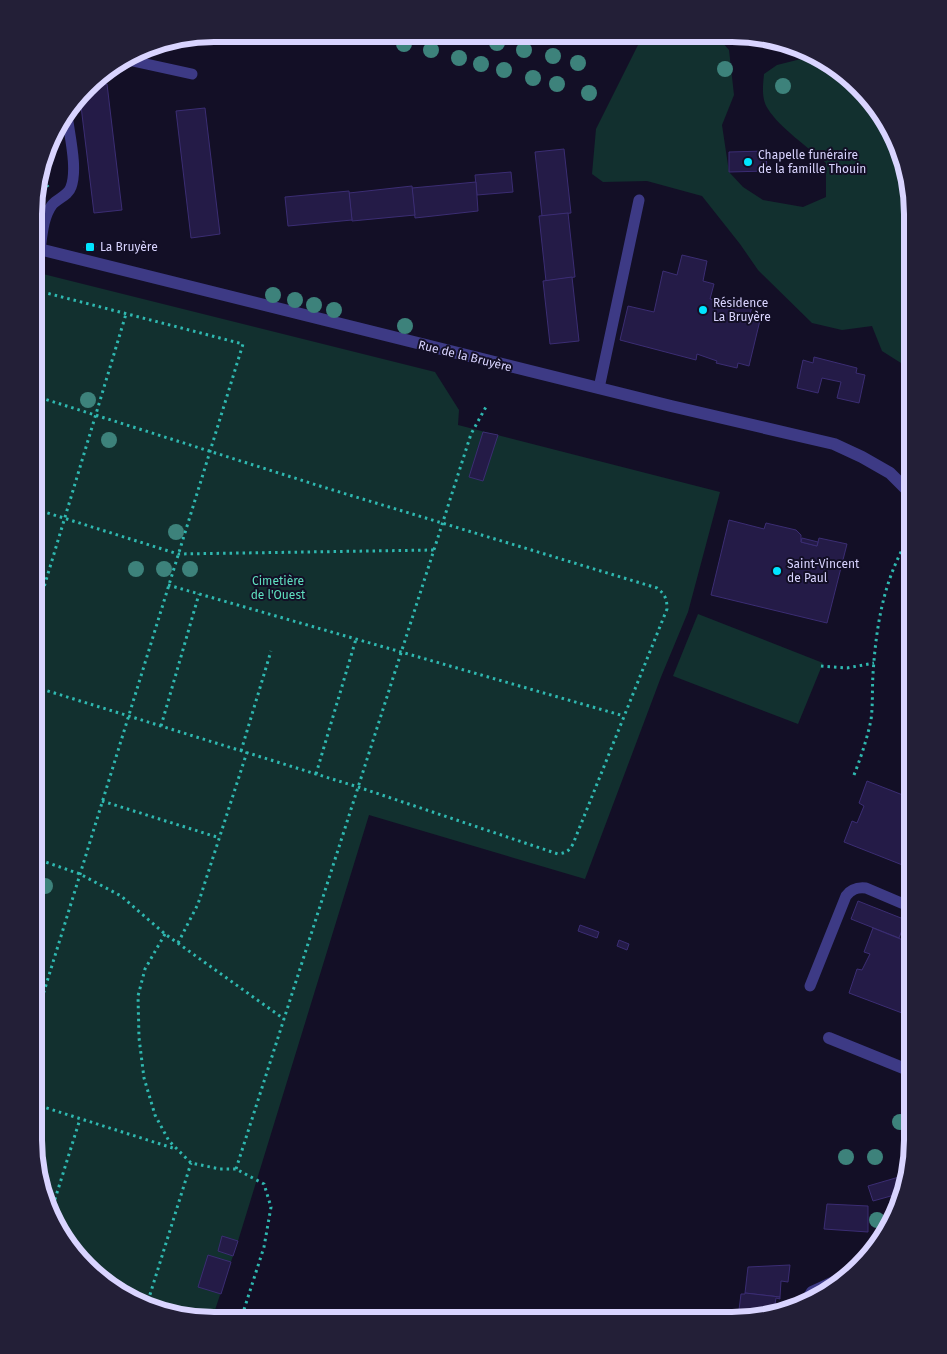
<svg xmlns="http://www.w3.org/2000/svg" width="947" height="1354" font-family="'Fira Sans',sans-serif">
  <rect width="100%" height="100%" fill="#130f26"/>
  <g fill="#12302f">
    <path d="M643,35H716L729,50L734,95L722,125L729,172L743,187L763,200L803,207L826,197V163C809,148 779,127 768,109C761,99 763,85 764,74L777,65L801,59V54L842,71L895,135L913,215V354L901,363L882,351L872,326L842,330L812,323L758,270L740,244L702,196L647,181L603,182L592,174L596,129Z"/>
    <polygon points="35,272 435,372 459,410 458,425 720,492 688,612 661,677 585,879 369,815 238,1241 212,1319 192,1319 105,1283 52,1219 34,1139"/>
    <polygon points="698,614 823,663 798,724 673,676"/>
  </g>
  <g fill="#241b47" stroke="#3b2d73">
    <polygon points="107,84 122,210 94,213 80,98 89,87"/>
    <polygon points="205,108 220,234 191,238 176,111"/>
    <polygon points="564,149 571,213 542,216 535,152"/>
    <polygon points="766,151 767,171 729,172 729,152"/>
    <polygon points="511,172 513,192 477,195 475,175"/>
    <polygon points="476,182 478,211 415,218 412,188"/>
    <polygon points="412,186 415,215 352,221 349,193"/>
    <polygon points="349,191 352,220 288,226 285,197"/>
    <polygon points="568,213 575,277 546,281 539,216"/>
    <polygon points="85,244 96,246 95,250 84,248"/>
    <polygon points="682,255 707,261 703,281 714,284 710,299 752,307 750,314 761,316 749,366 738,363 737,368 716,363 717,361 697,354 696,360 620,340 628,306 654,312 663,271 677,275"/>
    <polygon points="572,277 579,341 550,344 543,281"/>
    <polygon points="814,357 857,368 856,373 865,375 859,403 837,398 841,382 822,378 818,393 797,388 803,360 813,363"/>
    <polygon points="483,432 498,435 483,481 469,477"/>
    <polygon points="729,520 764,529 766,523 796,530 801,535 801,542 817,546 819,538 847,544 827,623 711,595"/>
    <polygon points="802,538 818,542 817,546 801,542"/>
    <polygon points="867,781 913,799 913,830 908,842 913,846 905,866 844,842 852,821 857,823 864,806 859,803"/>
    <polygon points="858,901 906,920 899,938 851,919"/>
    <polygon points="580,925 599,932 597,938 578,931"/>
    <polygon points="873,928 913,944 913,1008 910,1016 849,993 857,969 862,970 870,954 864,952"/>
    <polygon points="619,940 629,944 627,950 617,946"/>
    <polygon points="899,1177 901,1186 898,1194 873,1201 868,1186"/>
    <polygon points="827,1204 868,1206 868,1232 824,1229"/>
    <polygon points="222,1236 238,1241 233,1256 218,1251"/>
    <polygon points="208,1255 231,1262 221,1294 198,1287"/>
    <polygon points="790,1265 788,1282 781,1281 780,1297 745,1293 748,1267"/>
    <polygon points="745,1293 780,1297 780,1299 776,1298 774,1310 738,1318 741,1294 745,1294"/>
  </g>
  <g fill="none" stroke-linecap="round" stroke-linejoin="round">
    <g stroke="#2fb8b0" stroke-width="3" stroke-dasharray="2.5 4" stroke-linecap="butt">
      <polyline points="41,174 48,187"/>
      <polyline points="35,509 178,554 434,550"/>
      <polyline points="168,585 624,716"/>
      <polyline points="35,617 126,314"/>
      <polyline points="821,666 847,668 874,663"/>
      <path d="M35,687L358,787L558,854C566,853 569,851 573,844L667,609C667,599 665,594 657,588L323,487L35,396"/>
      <polyline points="161,726 199,594"/>
      <polyline points="241,751 271,651"/>
      <polyline points="316,774 356,639"/>
      <path d="M854,775C861,757 867,739 871,720C873,705 872,689 873,674C876,628 883,582 907,541"/>
      <polyline points="102,801 220,838"/>
      <polyline points="34,858 80,874 121,896 165,934 284,1019"/>
      <polyline points="165,934 145,969 138,996 139,1038 144,1078 155,1115 169,1141 191,1163 220,1169 236,1169 264,1184 271,1207 264,1247 241,1319"/>
      <polyline points="178,943 198,904 247,752"/>
      <polyline points="34,1024 243,344 35,290"/>
      <polyline points="34,1104 176,1149"/>
      <polyline points="236,1169 471,434 487,405"/>
      <polyline points="51,1212 80,1119"/>
      <polyline points="148,1301 191,1163"/>
    </g>
    <g stroke="#3d3a85" stroke-width="11">
      <polyline points="128,60 192,74"/>
      <path d="M40,250C42,236 43,217 52,205C58,198 68,196 71,187C78,168 69,134 67,114"/>
      <polyline points="599,388 639,200"/>
      <path d="M810,986L846,896C851,889 857,887 866,888L913,908"/>
    </g>
    <g stroke="#3d3a85" stroke-width="12">
      <polyline points="35,248 671,406 834,444 862,457 890,473 913,496"/>
      <polyline points="829,1038 903,1068 913,1067"/>
      <polyline points="805,1303 812,1292 836,1281"/>
    </g>
  </g>
  <g fill="#3d827b">
    <circle cx="497" cy="43" r="8"/>
    <circle cx="404" cy="44" r="8"/>
    <circle cx="431" cy="50" r="8"/>
    <circle cx="524" cy="50" r="8"/>
    <circle cx="553" cy="56" r="8"/>
    <circle cx="459" cy="58" r="8"/>
    <circle cx="578" cy="63" r="8"/>
    <circle cx="481" cy="64" r="8"/>
    <circle cx="725" cy="69" r="8"/>
    <circle cx="504" cy="70" r="8"/>
    <circle cx="533" cy="78" r="8"/>
    <circle cx="557" cy="84" r="8"/>
    <circle cx="783" cy="86" r="8"/>
    <circle cx="589" cy="93" r="8"/>
    <circle cx="273" cy="295" r="8"/>
    <circle cx="295" cy="300" r="8"/>
    <circle cx="314" cy="305" r="8"/>
    <circle cx="334" cy="310" r="8"/>
    <circle cx="405" cy="326" r="8"/>
    <circle cx="88" cy="400" r="8"/>
    <circle cx="109" cy="440" r="8"/>
    <circle cx="176" cy="532" r="8"/>
    <circle cx="136" cy="569" r="8"/>
    <circle cx="164" cy="569" r="8"/>
    <circle cx="190" cy="569" r="8"/>
    <circle cx="45" cy="886" r="8"/>
    <circle cx="900" cy="1122" r="8"/>
    <circle cx="846" cy="1157" r="8"/>
    <circle cx="875" cy="1157" r="8"/>
    <circle cx="877" cy="1220" r="8"/>
  </g>
  <g fill="#00e5ff" stroke="#130f26" stroke-width="2">
    <circle cx="748" cy="162" r="5"/>
    <rect x="85" y="242" width="10" height="10" rx="2.5"/>
    <circle cx="703" cy="310" r="5"/>
    <circle cx="777" cy="571" r="5"/>
  </g>
  <g text-anchor="middle" stroke-width="4" stroke-linejoin="round" paint-order="stroke">
    <g font-size="12" fill="#d9d4ff" stroke="#130f26" text-anchor="start">
      <text x="758" y="159">Chapelle funéraire<tspan x="758" dy="14">de la famille Thouin</tspan></text>
      <text x="100" y="251">La Bruyère</text>
      <text x="713" y="307">Résidence<tspan x="713" dy="14">La Bruyère</tspan></text>
      <text x="787" y="568">Saint-Vincent<tspan x="787" dy="14">de Paul</tspan></text>
    </g>
    <g font-size="12" fill="#d9d4ff" stroke="#130f26">
      <text transform="translate(465 356) rotate(14)" y="4">Rue de la Bruyère</text>
    </g>
    <g font-size="12" fill="#5fe0c0" stroke="#130f26">
      <text x="278" y="585">Cimetière<tspan x="278" dy="14">de l'Ouest</tspan></text>
    </g>
  </g>
  <path d="M0 0H947V1354H0ZM214 42H732A172 172 0 0 1 904 214V1140A172 172 0 0 1 732 1312H214A172 172 0 0 1 42 1140V214A172 172 0 0 1 214 42Z" fill="#231f37" fill-rule="evenodd"/>
  <path fill="none" stroke="#d9d4ff" stroke-width="6" d="M214 42H732A172 172 0 0 1 904 214V1140A172 172 0 0 1 732 1312H214A172 172 0 0 1 42 1140V214A172 172 0 0 1 214 42Z"/>
</svg>
